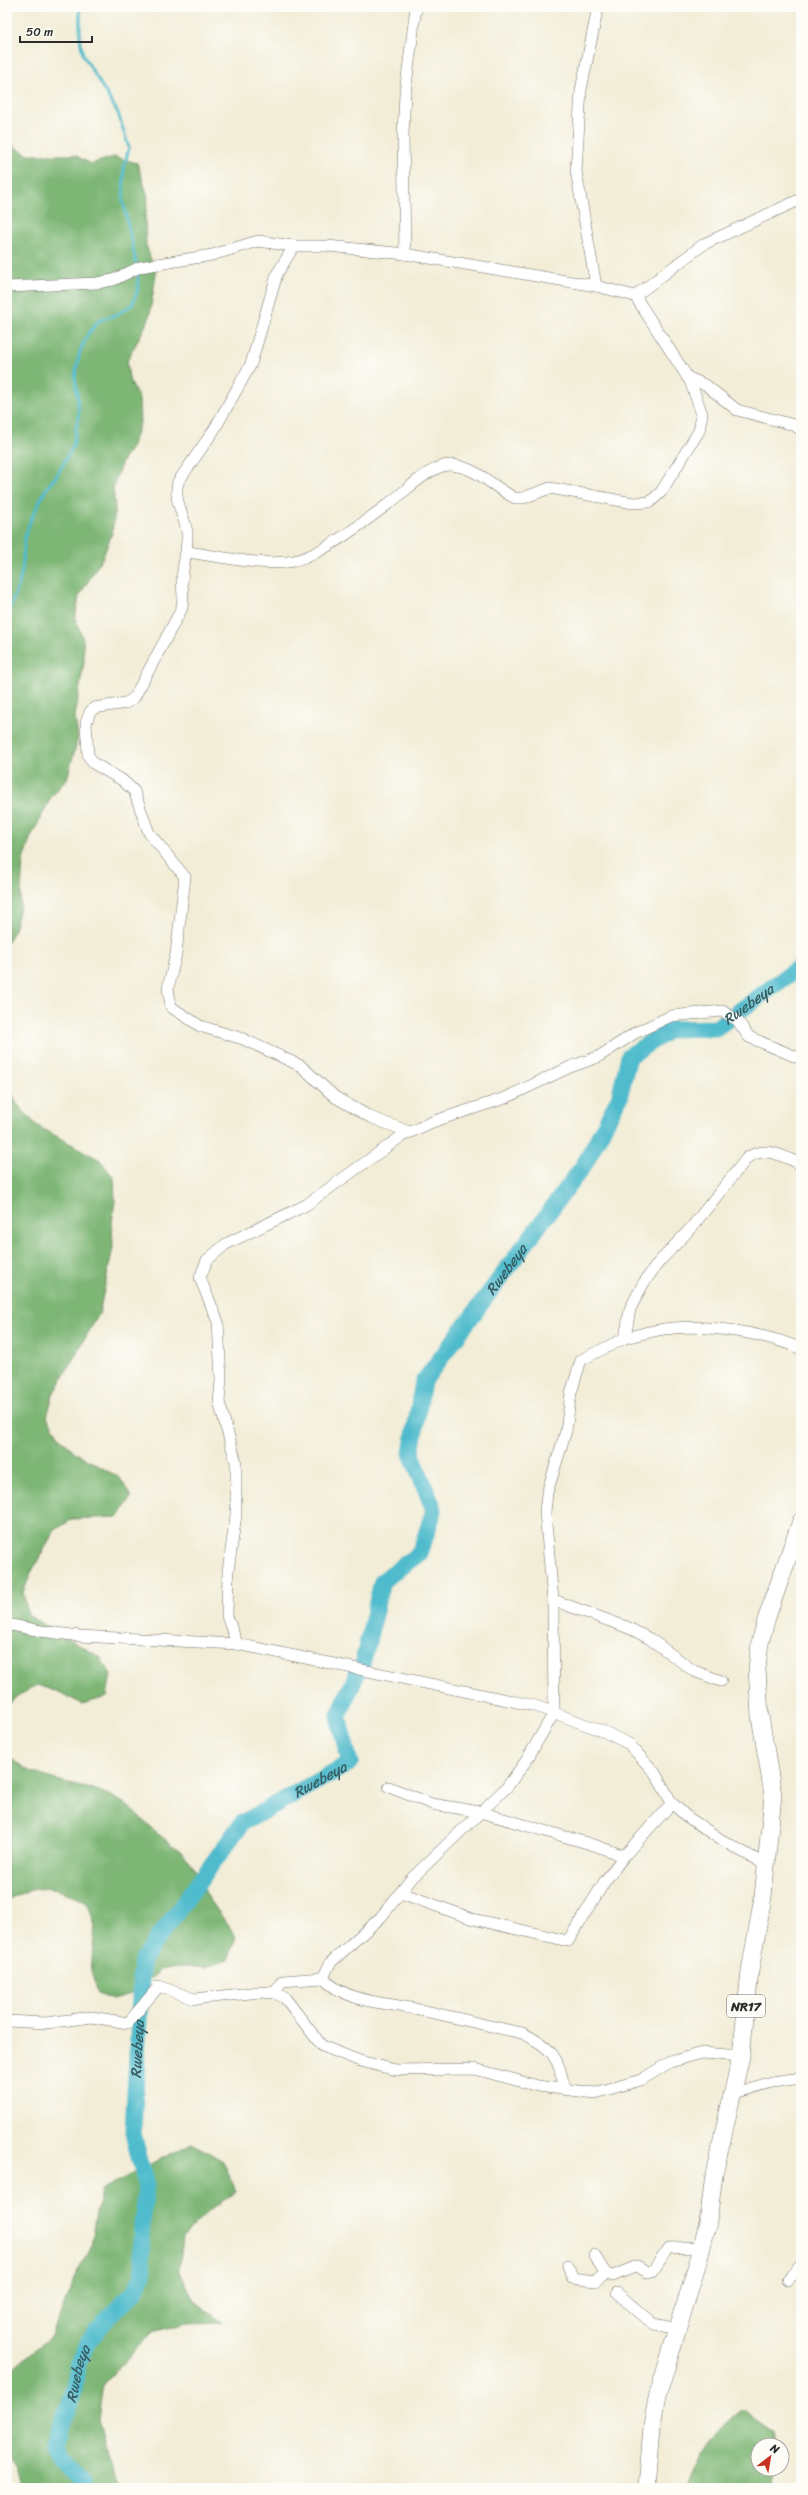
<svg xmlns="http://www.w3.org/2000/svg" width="808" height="2495" font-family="Sriracha,sans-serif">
  <rect width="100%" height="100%" fill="#fdfcf7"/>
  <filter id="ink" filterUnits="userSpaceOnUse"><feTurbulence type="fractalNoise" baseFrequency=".025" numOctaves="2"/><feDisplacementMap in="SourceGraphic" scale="8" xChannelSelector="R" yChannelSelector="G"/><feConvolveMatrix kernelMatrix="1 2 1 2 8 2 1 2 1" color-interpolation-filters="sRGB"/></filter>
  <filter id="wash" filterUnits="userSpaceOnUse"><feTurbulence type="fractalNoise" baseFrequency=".012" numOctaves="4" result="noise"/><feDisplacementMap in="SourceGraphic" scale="16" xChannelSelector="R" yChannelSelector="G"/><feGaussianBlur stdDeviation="0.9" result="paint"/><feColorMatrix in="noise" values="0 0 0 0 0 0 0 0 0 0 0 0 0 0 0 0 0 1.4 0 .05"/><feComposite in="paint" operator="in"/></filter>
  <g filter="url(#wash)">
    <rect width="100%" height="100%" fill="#f2edd7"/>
    <g fill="#7db674" stroke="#547050">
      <polygon points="7,143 29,155 75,155 91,164 114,157 137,163 148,197 145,220 146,245 156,274 149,319 127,361 129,379 139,399 140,423 132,446 121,464 113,487 115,510 112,533 103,557 79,596 75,618 83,639 84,662 75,716 78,738 67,779 51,797 30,839 23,860 20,907 14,931 7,943 7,253 11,245 7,235"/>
      <polygon points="7,1082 17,1104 36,1125 100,1160 114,1178 115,1201 112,1223 113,1247 99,1314 53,1394 47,1417 60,1438 76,1453 120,1478 131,1497 119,1517 72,1519 54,1531 32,1571 23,1592 28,1615 100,1657 111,1674 107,1697 82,1704 61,1693 37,1685 17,1696 7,1707"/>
      <path d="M7,1754C36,1785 80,1779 115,1798C129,1805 139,1816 150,1827C161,1838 176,1845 187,1858C199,1870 201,1887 210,1900C219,1913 228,1924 236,1937L228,1960L205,1968L183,1966L161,1970L131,1994L113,1999L98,1993L91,1972L95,1926L88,1904C57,1885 39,1883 7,1900Z"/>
      <polygon points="192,2143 223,2161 236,2191 208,2212 183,2237 179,2270 194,2301 222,2322 187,2323 152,2332 103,2384 98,2419 107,2454 120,2488 22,2488 15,2467 7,2456 7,2374 52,2335 74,2279 91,2246 101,2190"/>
      <path d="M742,2409L774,2432V2445H758V2469H774L775,2488H688C701,2450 712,2436 742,2409Z"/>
    </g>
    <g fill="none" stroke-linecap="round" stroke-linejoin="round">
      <polyline stroke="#50bbcc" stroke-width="3" points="7,615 18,587 22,570 25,536 31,519 46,489 57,475 73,446 79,412 75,377 80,351 88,334 99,320 116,315 132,305 138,289 138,272 123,201 124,166 129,148 118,113 83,55 80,38 80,7"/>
      <g stroke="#50bbcc" stroke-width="17">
        <path id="s1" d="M363,1662L382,1581L420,1553L434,1510L411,1453L423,1382L584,1165L619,1098L629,1056L671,1029L716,1028L801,966"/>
        <path id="s2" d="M84,2488V2482L59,2457L55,2444L72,2397L79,2363L87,2344L104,2321L134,2293L143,2276L141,2236L146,2185L133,2133L142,1960L242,1823L350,1763L338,1717L357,1674"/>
      </g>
    </g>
  </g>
  <g filter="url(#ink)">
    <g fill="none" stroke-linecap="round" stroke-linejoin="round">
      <defs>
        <g id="street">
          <path d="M294,246L277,274L251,364L214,430L178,482C173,502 185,515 187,533C188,549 183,564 182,580C182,591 185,600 181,610L134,698L126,703L94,708L90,712L86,723L88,755L93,763L122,780L134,791L149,833L185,877L176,954L168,988L171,1007L200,1026L243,1039L301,1066L335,1097L370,1117L409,1132"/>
          <polyline points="405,254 403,135 405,93 416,7"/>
          <polyline points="596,286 576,171 581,90 598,7"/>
          <polyline points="7,287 97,283 113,280 140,267 212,255 258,241 294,246 328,246 405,254 596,286 635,296 704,244 801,199"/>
          <polyline points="687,377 707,386 737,410 794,425 801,430"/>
          <path d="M187,552C218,556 269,568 298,560C324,553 366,521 388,504C404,493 431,464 451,465C477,467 494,488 515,498H523L550,488L633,503L650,502L661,492L699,431L702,414L690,381L635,296"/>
          <path d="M625,1338C638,1335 651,1331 664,1329C703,1323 766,1333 801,1349"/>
          <polyline points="553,1600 629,1628 650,1639 694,1671 721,1681"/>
          <polyline points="7,1624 41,1631 79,1636 237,1644 536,1706 605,1732 629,1744 655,1773 672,1803 686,1816 720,1839 766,1865"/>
          <polyline points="237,1644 227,1616 228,1571 236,1515 236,1462 219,1402 221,1380 218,1322 200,1278 207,1260 226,1244 306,1205 402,1136 432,1122 505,1098 570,1067 598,1057 635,1033 671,1016 722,1011 737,1020 749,1037 801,1059"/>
          <polyline points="389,1787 432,1804 480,1812 594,1845 624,1856"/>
          <polyline points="401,1893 473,1919 568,1941 605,1881 624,1856 672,1803"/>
          <path d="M323,1978C348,2004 387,2002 420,2010C454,2017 488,2026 522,2033C550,2046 561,2058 564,2090"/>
          <path d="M275,1993L282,1981L323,1978L330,1963L381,1917L412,1878L507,1787L526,1761L554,1713L553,1600L545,1512L547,1493L566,1431L571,1393L581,1360L625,1338L630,1309L643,1284L658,1263L691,1228L747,1158C766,1145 781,1156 801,1164"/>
          <polyline points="7,2021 46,2023 92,2017 128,2023 159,1986 194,1999 260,1992 275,1993 285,1998 322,2046 360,2061 396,2070 475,2069 538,2086 595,2093 641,2080 670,2062 702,2053 741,2056"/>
          <polyline points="731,2094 772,2082 801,2078"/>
          <polyline points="594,2255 606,2274"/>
          <polyline points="568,2266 572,2278 595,2281 606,2274 613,2276 637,2266 647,2272 653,2271 668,2248 702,2247"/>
          <polyline points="787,2280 801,2265"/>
          <polyline points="617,2293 653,2324 678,2329"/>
        </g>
        <polyline id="primary" points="647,2488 652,2426 657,2398 700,2255 708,2222 714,2175 741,2056 750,1971 763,1897 773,1795 760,1716 757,1669 760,1643 767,1617 801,1521"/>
      </defs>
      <use href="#street" stroke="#716f67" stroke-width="12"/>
      <use href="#primary" stroke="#716f67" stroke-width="18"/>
      <use href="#street" stroke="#fff" stroke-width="11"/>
      <use href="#primary" stroke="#fff" stroke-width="17"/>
    </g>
  </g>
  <g text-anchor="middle" stroke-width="3.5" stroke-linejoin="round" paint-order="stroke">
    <rect fill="#fdfcf7" stroke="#6a6a68" stroke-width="1" x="727" y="1995" width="38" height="22" rx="3"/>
    <g font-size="13" font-weight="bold" fill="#2b2b2b">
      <text x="746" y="2011">NR17</text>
    </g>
    <g font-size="15" font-style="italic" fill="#385d63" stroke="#fdfcf7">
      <text dy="5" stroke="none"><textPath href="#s1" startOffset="833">Rwebeya</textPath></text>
      <text dy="5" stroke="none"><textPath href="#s1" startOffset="449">Rwebeya</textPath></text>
      <text dy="5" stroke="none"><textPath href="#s2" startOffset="826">Rwebeya</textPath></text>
      <text dy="5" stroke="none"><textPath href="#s2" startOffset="478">Rwebeya</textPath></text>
      <text dy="5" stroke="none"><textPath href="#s2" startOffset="129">Rwebeya</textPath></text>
    </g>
  </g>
  <rect width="808" height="2495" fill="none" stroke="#fdfcf7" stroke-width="24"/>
  <g transform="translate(770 2457) rotate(31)"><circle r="19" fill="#fdfcf7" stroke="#a9a8a5"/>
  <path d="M0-3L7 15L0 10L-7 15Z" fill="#c8321e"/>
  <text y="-6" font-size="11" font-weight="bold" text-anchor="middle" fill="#2b2b2b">N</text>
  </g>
  <path d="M20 36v6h72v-6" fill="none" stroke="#2b2b2b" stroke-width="2"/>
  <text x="26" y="36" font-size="12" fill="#2b2b2b" stroke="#fdfcf7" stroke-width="3" paint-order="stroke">50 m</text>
</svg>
